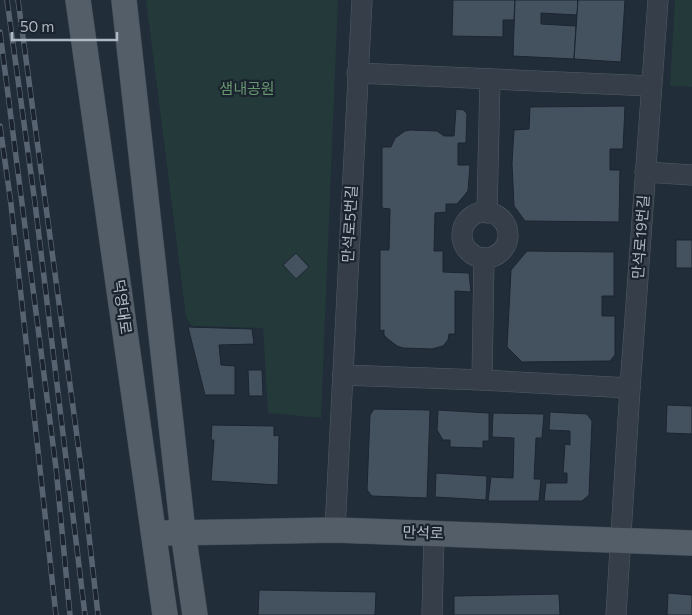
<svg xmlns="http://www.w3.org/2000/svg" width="692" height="615" font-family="Commissioner,'Noto Sans KR',sans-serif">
  <rect width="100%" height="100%" fill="#212d39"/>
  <g fill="#23393a">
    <polygon points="146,0 338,0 321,418 268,413 263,328 192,326 186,317"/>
    <polygon points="675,0 692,0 692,87 670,86"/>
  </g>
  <g fill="#445260" stroke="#1c2530">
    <polygon points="453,0 515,0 514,20 503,20 503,37 452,36"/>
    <polygon points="515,0 578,0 577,15 541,13 541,24 576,26 574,59 513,56"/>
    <polygon points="578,0 625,0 621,62 574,59"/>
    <polygon points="625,106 623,149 610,149 610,170 620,170 619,222 525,221 514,206 512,163 514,130 529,129 530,107"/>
    <polygon points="456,109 464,110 467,114 466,143 458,143 458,165 470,165 468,191 457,204 446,204 446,212 435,213 434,251 443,251 443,272 469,273 471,292 455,291 455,334 449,334 448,340 443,346 432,349 403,348 397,346 388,339 384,335 384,330 380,331 380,250 389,250 390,209 382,208 382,147 391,147 395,138 405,131 411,130 437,131 444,136 454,136"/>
    <rect x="676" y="240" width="16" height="28"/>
    <polygon points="527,251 614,252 614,296 602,296 602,316 615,316 615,355 610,361 522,362 507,347 511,270"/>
    <polygon points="296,253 309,267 296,279 283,265"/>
    <polygon points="188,327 252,329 254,344 219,345 221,365 235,366 235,395 205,395"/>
    <polygon points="248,370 262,370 263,396 249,396"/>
    <polygon points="667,405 692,406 692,434 666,433"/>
    <polygon points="374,409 430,410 427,498 372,496 367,490 370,415"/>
    <polygon points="438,410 489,413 489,441 483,441 483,448 450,447 450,440 443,440 437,430"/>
    <polygon points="550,412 587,414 592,421 589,495 582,501 544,501 546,483 567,483 567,473 563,473 565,444 570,445 570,431 549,430"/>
    <polygon points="493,413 544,414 542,438 536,438 534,479 541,479 539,501 488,501 491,477 513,478 514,438 492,437"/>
    <polygon points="212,425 274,426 274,436 279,435 278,485 211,481 214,440 211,440"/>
    <polygon points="436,473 487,476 486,500 435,497"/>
    <polygon points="259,590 376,592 375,615 258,615"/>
    <polygon points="668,593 692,595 692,615 667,615"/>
    <polygon points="559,594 560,615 454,615 454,596"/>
  </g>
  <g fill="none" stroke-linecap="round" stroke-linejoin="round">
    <defs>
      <g id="minor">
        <polyline points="357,73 651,86"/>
        <polyline points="645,172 692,175"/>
        <circle cx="485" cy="235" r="23"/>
        <polyline points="487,213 490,79"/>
        <polyline points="343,375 482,380 630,388"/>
        <polyline points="482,380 484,258"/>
        <polyline points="335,530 362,0"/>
        <polyline points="432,615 434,534"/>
        <polyline points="616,615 630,388 658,0"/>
      </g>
      <g id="major">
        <polyline points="78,0 165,615"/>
        <polyline points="124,0 183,532 195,615"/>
        <polyline points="166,533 335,530 692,543"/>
      </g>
    </defs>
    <use href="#minor" stroke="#525c67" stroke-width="21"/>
    <use href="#major" stroke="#414a55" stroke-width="26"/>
    <use href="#minor" stroke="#353e49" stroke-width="20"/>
    <use href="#major" stroke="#535e69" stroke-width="25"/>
    <defs>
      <g id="rail">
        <polyline points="7,0 35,203 85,615"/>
        <polyline points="18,0 81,466 98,615"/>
        <polyline points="0,32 56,468 70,615"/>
        <polyline points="0,126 11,204 56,615"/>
      </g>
    </defs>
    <use href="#rail" stroke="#576370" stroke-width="5.5"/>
    <use href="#rail" stroke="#1a232e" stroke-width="4" stroke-dasharray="11" stroke-linecap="butt"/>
  </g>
  <g text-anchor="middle" stroke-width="4.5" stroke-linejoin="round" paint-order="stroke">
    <g font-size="15" fill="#67966f" stroke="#1a232e">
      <text x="247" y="94">샘내공원</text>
    </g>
    <g font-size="15" fill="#afb9c5" stroke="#1a232e">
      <text transform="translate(350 224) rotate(-87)" y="5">만석로5번길</text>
      <text transform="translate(641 237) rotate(-86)" y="5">만석로19번길</text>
      <text transform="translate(122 307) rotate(82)" y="5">덕영대로</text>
      <text transform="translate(423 533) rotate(2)" y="5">만석로</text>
    </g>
  </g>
  <path d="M12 32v8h105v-8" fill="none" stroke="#afb9c5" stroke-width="2.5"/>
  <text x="20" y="32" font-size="15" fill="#afb9c5" stroke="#1a232e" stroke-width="4" paint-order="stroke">50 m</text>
</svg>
